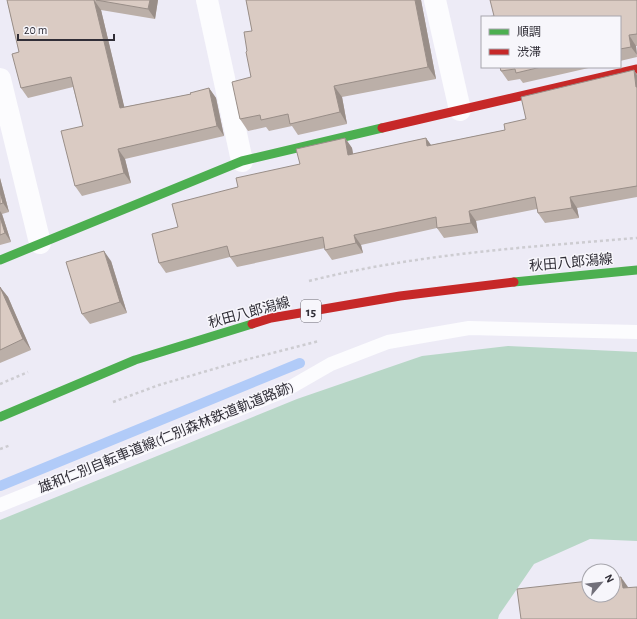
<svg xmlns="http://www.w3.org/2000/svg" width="637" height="619" font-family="'Alegreya Sans','Noto Sans JP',sans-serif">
  <rect width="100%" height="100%" fill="#edebf6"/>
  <polygon fill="#b8d7c7" points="508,346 637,352 637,541 590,539 534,564 499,615 498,619 0,619 0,520 297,399 422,356"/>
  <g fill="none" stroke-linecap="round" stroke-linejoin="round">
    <polyline stroke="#b1cbf8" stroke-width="10" points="0,486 300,363"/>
    <g stroke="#cdccd1" stroke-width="2.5" stroke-dasharray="3 3" stroke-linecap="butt">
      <path d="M309,281C416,254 527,247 637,238"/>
      <polyline points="0,384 28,372"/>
      <polyline points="113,402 159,385 241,361 319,341"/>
      <polyline points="0,449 11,445"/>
    </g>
    <polyline stroke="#fcfcfe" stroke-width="14" points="0,505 284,391 331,364 388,342 469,328 637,332"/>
    <g stroke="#fcfcfe" stroke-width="22">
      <polyline points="207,0 242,161"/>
      <polyline points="435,0 460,110"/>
      <polyline points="0,79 40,243"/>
    </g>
    <g stroke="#4caf50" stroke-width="9">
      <polyline points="0,260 242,161 382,128"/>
      <polyline points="514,282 637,270"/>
      <polyline points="0,417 135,360 252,324"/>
    </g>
    <g stroke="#c62828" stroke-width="9">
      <polyline points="382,128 637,69"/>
      <polyline points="252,324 271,318 400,296 514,282"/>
    </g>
  </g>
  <g fill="#bbafa8">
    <polygon points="7,0 158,0 155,19 101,10 124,107 191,94 209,88 216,98 224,136 125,159 131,183 82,196 75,186 83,126 73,87 28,98 21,88 19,52"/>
    <polygon points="246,0 421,0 436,79 342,97 347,124 298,135 292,126 269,131 266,127 248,131 240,119 251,77 247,51 252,31"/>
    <polygon points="637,0 637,46 636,46 637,57 620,61 620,17 494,16"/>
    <polygon points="500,67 593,67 523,83 520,79 508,81 501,71"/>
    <polygon points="634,70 637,75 637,197 577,208 579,218 545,223 538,213 537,209 476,221 478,233 444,238 437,228 361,245 363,253 332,260 325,250 325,248 237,267 230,257 166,273 159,263 178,227 238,187 300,164 345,138 352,148 353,154 426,138 431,145 505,130 526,119"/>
    <polygon points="0,178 9,212 2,214 11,242 0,245"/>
    <polygon points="111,261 127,313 90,324 82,314"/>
    <polygon points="0,287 8,297 31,350 0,363"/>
  </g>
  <g fill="#998e88">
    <polygon points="94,0 101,10 127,118 120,108"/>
    <polygon points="150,0 158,0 155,19 148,9"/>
    <polygon points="415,0 421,0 436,79 428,67"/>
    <polygon points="629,35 636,46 637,55 631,47"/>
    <polygon points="634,70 637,75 637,88 636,87"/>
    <polygon points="334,86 342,97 347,124 340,112"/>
    <polygon points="209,88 216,98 224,136 217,126"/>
    <polygon points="345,138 352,148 355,165 348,155"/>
    <polygon points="426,138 433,148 427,146"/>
    <polygon points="118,149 125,159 131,183 124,173"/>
    <polygon points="0,178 9,212 3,203 0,192"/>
    <polygon points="570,197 577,208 579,218 572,208"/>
    <polygon points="0,211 2,214 11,242 5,233 0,217"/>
    <polygon points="469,211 476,221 478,233 471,223"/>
    <polygon points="354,235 361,245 363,253 356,243"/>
    <polygon points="104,251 111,261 127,313 120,302"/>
    <polygon points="0,287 8,297 31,350 23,339"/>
    <polygon points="621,577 628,587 630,598 623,588"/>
  </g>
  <g fill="#dacbc3" stroke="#998e88">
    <polygon points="7,0 94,0 120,108 191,94 190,93 209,88 217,126 118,149 124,173 75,186 61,131 83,126 71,77 21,88 12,54 19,52"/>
    <polygon points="96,0 150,0 148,9"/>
    <polygon points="246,0 415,0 428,67 334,86 340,112 290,124 288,114 261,120 260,115 240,119 232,82 251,77 246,52 247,51 244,32 252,31"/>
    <polygon points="490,0 637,0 637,34 629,35 631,47 620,49 620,17 487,17 494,16"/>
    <polygon points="500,67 541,67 516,73 515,69 501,71"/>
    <polygon points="634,70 636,87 637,87 637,186 570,197 572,208 538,213 535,197 469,211 471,223 437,228 436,217 354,235 356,243 325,250 323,237 230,257 227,246 159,263 152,234 178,227 172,204 238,187 236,178 300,164 296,149 345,138 348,155 426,138 427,146 505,130 504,124 526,119 521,97"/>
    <polygon points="0,192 3,203 0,204"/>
    <polygon points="0,217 5,233 0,235"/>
    <polygon points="104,251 120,302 82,314 66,262"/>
    <polygon points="0,287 23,339 0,350"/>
    <polygon points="621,577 623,588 637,587 637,619 521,619 517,589 589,581 589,595 613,595 613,578"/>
  </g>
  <g text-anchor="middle" stroke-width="3" stroke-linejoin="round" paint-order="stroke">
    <rect fill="#f7f6fb" stroke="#6c6a72" stroke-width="1" x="301" y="300" width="20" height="22" rx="3"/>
    <g font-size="13" font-weight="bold" fill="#302e37">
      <text x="311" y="316">15</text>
    </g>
    <g font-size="14" fill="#302e37" stroke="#f7f6fb">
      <text transform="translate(571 262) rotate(-5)" y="5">秋田八郎潟線</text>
      <text transform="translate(249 312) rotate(-15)" y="5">秋田八郎潟線</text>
      <text transform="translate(166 437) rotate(-22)" y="5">雄和仁別自転車道線(仁別森林鉄道軌道路跡)</text>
    </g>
  </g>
  <rect x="481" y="16" width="140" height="52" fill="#f7f6fb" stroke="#a7a6ad"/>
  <rect x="489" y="29" width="20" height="6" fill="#4caf50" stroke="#a7a6ad"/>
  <text x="517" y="36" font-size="12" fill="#302e37">順調</text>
  <rect x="489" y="49" width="20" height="6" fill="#c62828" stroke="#a7a6ad"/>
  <text x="517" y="56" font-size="12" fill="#302e37">渋滞</text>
  <g transform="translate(601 583) rotate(62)"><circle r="19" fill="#f7f6fb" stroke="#a7a6ad"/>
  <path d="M0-3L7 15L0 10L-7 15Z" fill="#72707a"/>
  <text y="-6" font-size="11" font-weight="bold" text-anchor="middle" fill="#302e37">N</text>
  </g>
  <path d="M18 34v6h96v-6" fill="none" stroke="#302e37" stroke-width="2"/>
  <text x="24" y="34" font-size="12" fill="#302e37" stroke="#f7f6fb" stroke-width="3" paint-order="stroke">20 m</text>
</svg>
